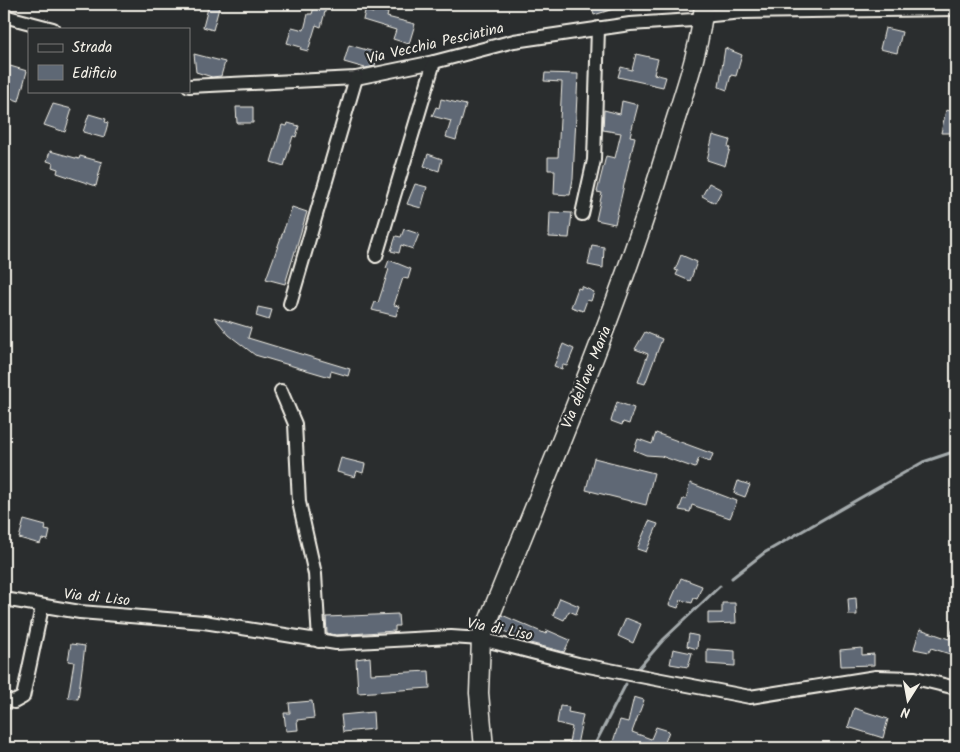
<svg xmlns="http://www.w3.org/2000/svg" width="960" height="752" font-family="Kalam,sans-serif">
  <rect width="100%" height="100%" fill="#2a2d2e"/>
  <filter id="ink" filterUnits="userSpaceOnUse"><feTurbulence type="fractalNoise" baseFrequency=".02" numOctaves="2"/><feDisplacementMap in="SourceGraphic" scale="10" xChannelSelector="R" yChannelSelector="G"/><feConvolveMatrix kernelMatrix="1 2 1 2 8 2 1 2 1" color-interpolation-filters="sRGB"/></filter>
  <g filter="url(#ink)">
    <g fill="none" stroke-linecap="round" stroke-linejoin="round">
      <g stroke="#a4aaac" stroke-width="3">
        <polyline points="732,578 764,553 923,462 950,453 956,448"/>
        <polyline points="638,669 664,639 720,586"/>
        <polyline points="593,748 626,684"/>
      </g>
    </g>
    <g fill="#5e6875" stroke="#f4f1e8">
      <polygon points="209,4 220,4 213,30 203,27"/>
      <polygon points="315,4 327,4 321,27 316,25 308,51 300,49 301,47 287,43 292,27 304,30 308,14 312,14"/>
      <polygon points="591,4 623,4 623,6 594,15"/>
      <polygon points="374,8 388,13 387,17 415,24 409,44 393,39 396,30 363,20 365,11 373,13"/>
      <polygon points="885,28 902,32 897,53 880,49"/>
      <polygon points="349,45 378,53 375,66 365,68 344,62"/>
      <polygon points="725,48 742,55 736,76 731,75 727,90 719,87"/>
      <polygon points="194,54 225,62 221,76 212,77 196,72"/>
      <polygon points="636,54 658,59 654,74 666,77 663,87 618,77 621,67 632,70"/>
      <polygon points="10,66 27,71 19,101 4,96 4,88"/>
      <polygon points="545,73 578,74 573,179 570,195 554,194 555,170 548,170 548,157 558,157 562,82 544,81"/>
      <polygon points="441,99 466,105 456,140 446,137 451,121 432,116 436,107 439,108"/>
      <polygon points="622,101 638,105 630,136 635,137 615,224 596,220 602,193 597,192 606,156 615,158 621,133 603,130 604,110 620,114"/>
      <polygon points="53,104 72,109 65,132 44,125"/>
      <polygon points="236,107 253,107 253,123 237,123"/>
      <polygon points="946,110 955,112 953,121 956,122 956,133 941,133"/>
      <polygon points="89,114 106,119 105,122 108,123 104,138 83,132"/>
      <polygon points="288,123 299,126 296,137 293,136 284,166 271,162 282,125 287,126"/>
      <polygon points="713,135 730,140 728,147 730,148 725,166 707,160"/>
      <polygon points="50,151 79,159 80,156 102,162 96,186 57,173 58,169 52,167 53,163 47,161"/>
      <polygon points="428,154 442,159 439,171 424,166"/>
      <polygon points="709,183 722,190 715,203 702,196"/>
      <polygon points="415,184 427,187 421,208 407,204"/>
      <polygon points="292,207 307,212 285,284 266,279"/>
      <polygon points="550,212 572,213 569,238 549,237"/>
      <polygon points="404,229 419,234 413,249 401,245 399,253 391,251 396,236 401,237"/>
      <polygon points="592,245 604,247 603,268 588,265"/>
      <polygon points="681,255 697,262 690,281 676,275 678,271 675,270"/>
      <polygon points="389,260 411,269 408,279 403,278 394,305 399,306 396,316 372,310 375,302 378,303 389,269 386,268"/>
      <polygon points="581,286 594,292 591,301 587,300 583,311 571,307 578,288 581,289"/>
      <polygon points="258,307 272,310 269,320 256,316"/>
      <polygon points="214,317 251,328 248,338 350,369 348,376 331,371 330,377 255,355 229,335"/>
      <polygon points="645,332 662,339 645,384 638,382 648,354 635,349"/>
      <polygon points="563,344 574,349 567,366 563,365 562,369 554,366"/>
      <polygon points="617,402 634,408 629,424 623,422 622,425 611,421"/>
      <polygon points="656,433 713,454 710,462 699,458 695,468 661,456 646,455 634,450 638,439 652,444"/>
      <polygon points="341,458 365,464 363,473 357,471 355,477 337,472"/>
      <polygon points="594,458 654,473 646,505 586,490"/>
      <polygon points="738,481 750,485 745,497 734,493"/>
      <polygon points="690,483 737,501 730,518 692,505 690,512 679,510 683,499 686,499"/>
      <polygon points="24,520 46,526 45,530 50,531 48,540 42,539 40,544 19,538"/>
      <polygon points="649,521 658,524 646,552 637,549"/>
      <polygon points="681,578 702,586 697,599 694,598 692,603 681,600 678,608 669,605"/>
      <polygon points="560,598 579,606 576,614 569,611 564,620 553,615"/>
      <polygon points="856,598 857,615 849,615 848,599"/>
      <polygon points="722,603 735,603 736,623 708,624 708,613 722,613"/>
      <polygon points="398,614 399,626 395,626 395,631 336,635 327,633 326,617"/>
      <polygon points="502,615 546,634 547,630 570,640 564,652 530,643 497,628"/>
      <polygon points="626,618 641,624 633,643 618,636"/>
      <polygon points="955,622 956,656 931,648 929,652 914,649 920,629 949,639"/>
      <polygon points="689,634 698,636 697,649 687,646"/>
      <polygon points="71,644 85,646 78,699 68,698 74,662 68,661"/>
      <polygon points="862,648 862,655 874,654 874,665 841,666 840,650"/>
      <polygon points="673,649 692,653 688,667 670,664"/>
      <polygon points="707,649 735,651 735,666 707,664"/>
      <polygon points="370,657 371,674 429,671 430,688 358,693 356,659"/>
      <polygon points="634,697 644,700 632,732 651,739 656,727 669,731 663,748 654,748 634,742 633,747 629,746 629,748 611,748 620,720 628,722"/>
      <polygon points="312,701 314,718 297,720 298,730 286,731 284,713 290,713 289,703"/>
      <polygon points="560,706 569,707 568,712 583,715 577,745 569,743 572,727 557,723"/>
      <polygon points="854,708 888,719 883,738 848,727"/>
      <polygon points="373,712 374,729 343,732 341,715"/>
    </g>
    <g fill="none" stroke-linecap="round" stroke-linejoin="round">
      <defs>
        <g id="street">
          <polyline points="4,16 53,29"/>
          <polyline points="189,86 356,78 434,62 514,41 630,24 693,20 712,15 743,12 956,9"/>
          <polyline points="582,214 594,160 598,28"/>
          <polyline points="376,256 434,62"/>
          <polyline points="290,304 356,78"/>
          <polyline points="281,391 295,424 299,502 315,574 319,641"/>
          <polyline points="4,599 80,612 204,622 336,643 451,637 481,639 578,664 750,697 876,677 915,678 956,688"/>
          <polyline points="4,700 14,702 23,697 42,607"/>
        </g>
        <path id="secondary" d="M484,748L479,693L481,639C545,479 615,319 665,154C679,105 700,54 704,4"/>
      </defs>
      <use href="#street" stroke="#f4f1e8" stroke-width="16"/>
      <use href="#secondary" stroke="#f4f1e8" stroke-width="21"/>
      <use href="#street" stroke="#2a2d2e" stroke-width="12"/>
      <use href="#secondary" stroke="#2a2d2e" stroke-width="18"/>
    </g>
  </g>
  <g text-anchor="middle" stroke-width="4.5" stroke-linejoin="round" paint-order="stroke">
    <g font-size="15" fill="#f4f1e8" stroke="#2a2d2e">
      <text transform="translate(435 43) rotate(-13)" y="5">Via Vecchia Pesciatina</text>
      <text transform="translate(586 377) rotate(-68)" y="5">Via dell'ave Maria</text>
      <text transform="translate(97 597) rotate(6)" y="5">Via di Liso</text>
      <text transform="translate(500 629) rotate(11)" y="5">Via di Liso</text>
    </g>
  </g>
  <rect width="960" height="752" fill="none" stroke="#2a2d2e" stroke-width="20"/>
  <rect x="10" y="10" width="940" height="732" fill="none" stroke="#f4f1e8" stroke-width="2" filter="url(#ink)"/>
  <rect x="28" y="28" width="162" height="65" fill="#2a2d2e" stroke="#7b7b78"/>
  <rect x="38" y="44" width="25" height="8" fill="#2a2d2e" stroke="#7b7b78"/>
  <text x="72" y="52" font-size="15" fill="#f4f1e8">Strada</text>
  <rect x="38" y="65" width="25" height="15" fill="#5e6875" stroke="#7b7b78"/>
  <text x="72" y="78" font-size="15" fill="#f4f1e8">Edificio</text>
  <g transform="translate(908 700) rotate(191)" stroke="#2a2d2e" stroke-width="4" paint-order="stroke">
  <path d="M0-4L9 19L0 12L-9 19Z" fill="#f4f1e8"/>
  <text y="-8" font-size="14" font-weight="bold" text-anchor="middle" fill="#f4f1e8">N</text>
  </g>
</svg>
